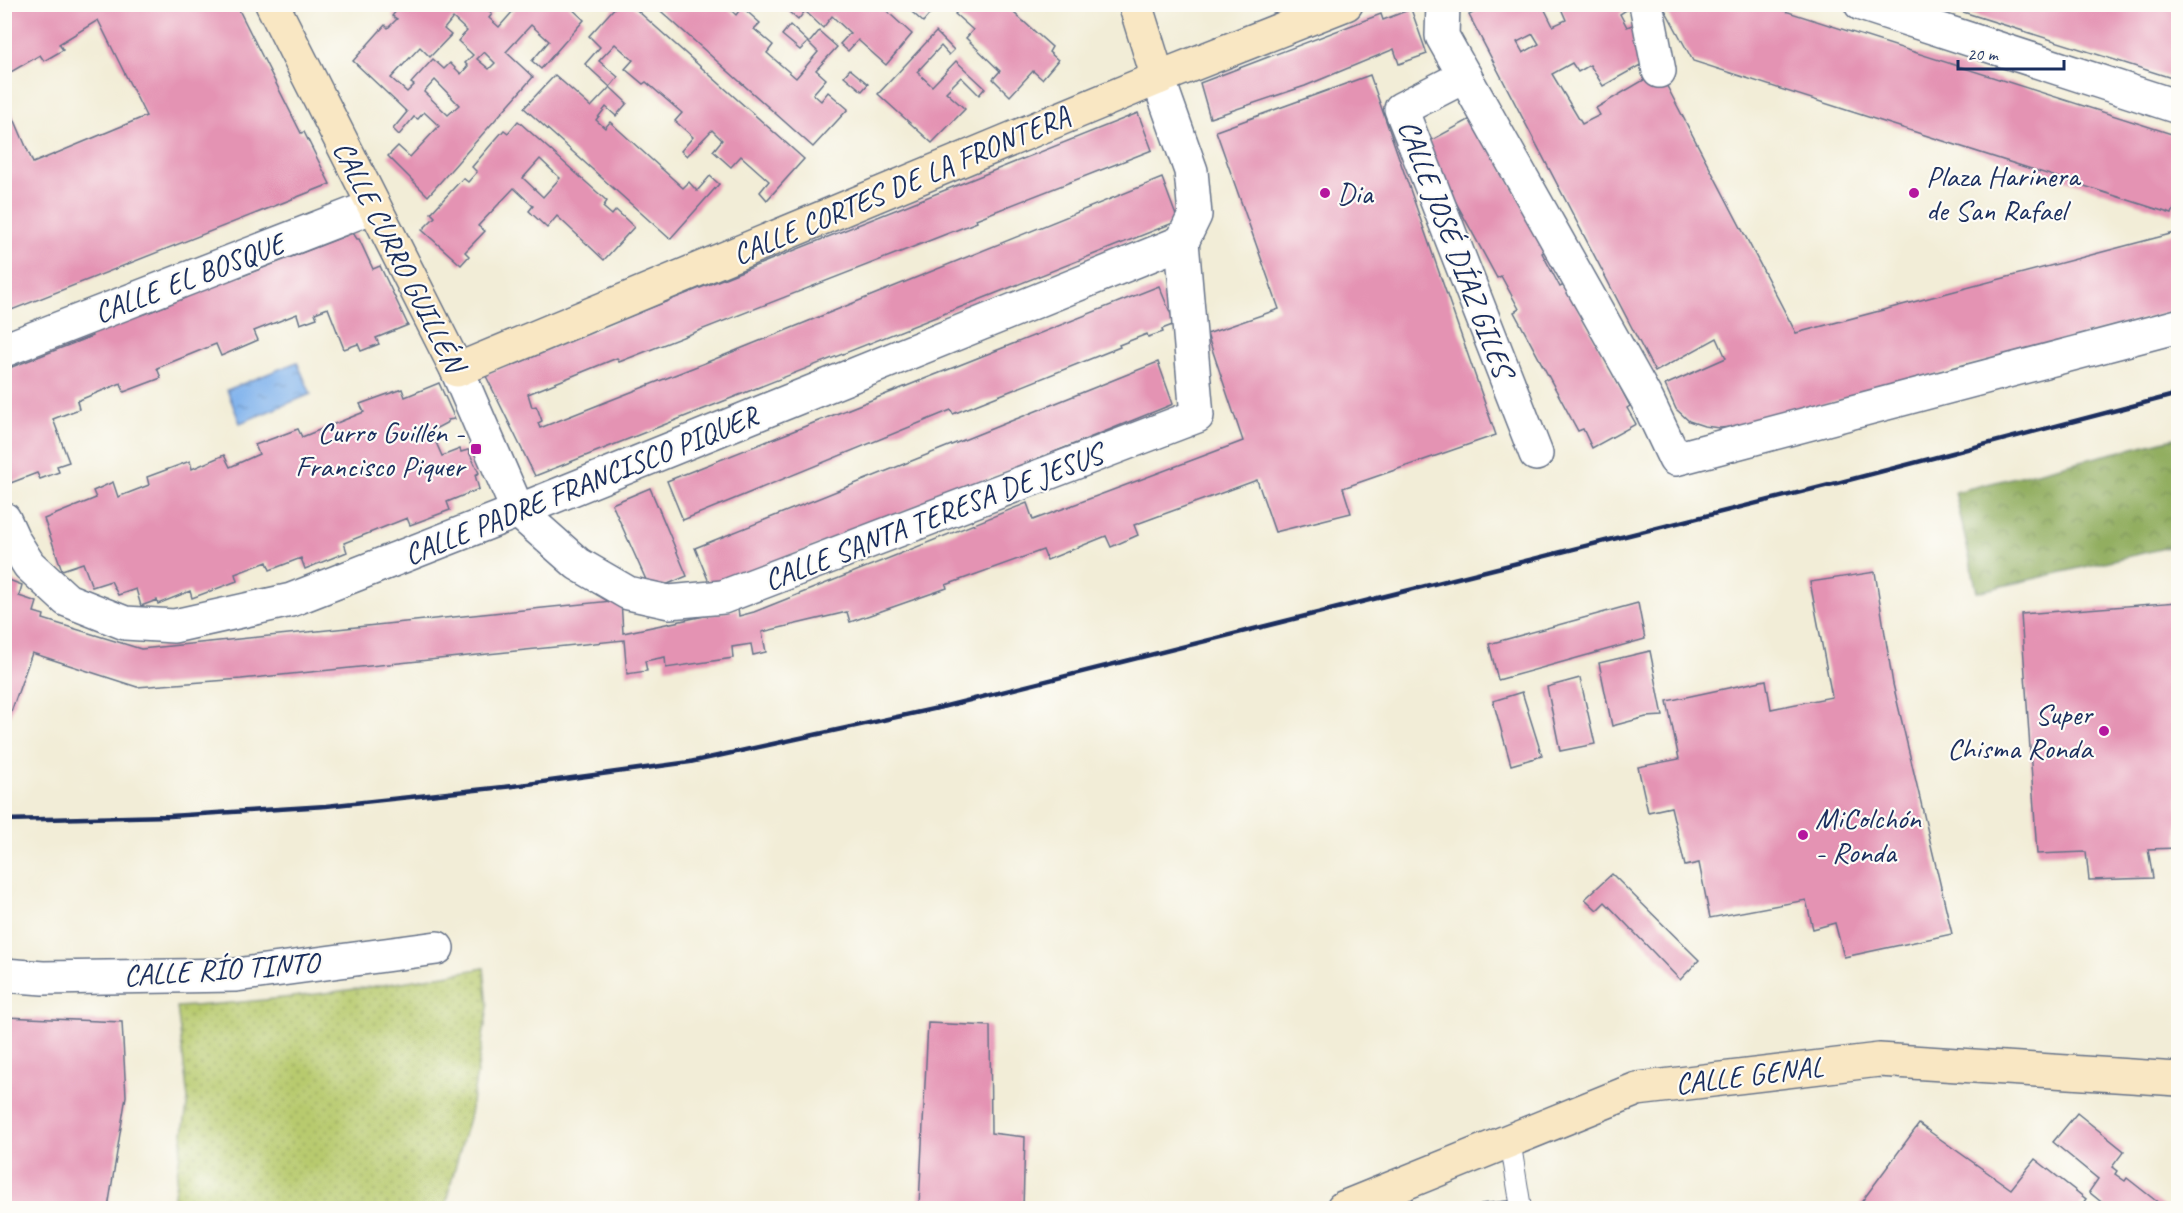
<svg xmlns="http://www.w3.org/2000/svg" width="2183" height="1213" font-family="Caveat,sans-serif">
  <defs>
    <pattern id="grass-dots" width="8" height="8" patternUnits="userSpaceOnUse" patternTransform="scale(1.5)"><rect width="8" height="8" fill="#b8ca6e"/><path d="M2 2h.1M6 6h.1" fill="none" stroke="#95a45e" stroke-width="1.8" stroke-linecap="round"/></pattern>
    <pattern id="forest-crowns" width="20" height="18" patternUnits="userSpaceOnUse" patternTransform="scale(1.5)"><rect width="20" height="18" fill="#92ae61"/><path d="M2 6a3 3 0 1 1 6 0M12 15a3 3 0 1 1 6 0" fill="none" stroke="#768e53"/></pattern>
    <pattern id="water-ripples" width="26" height="14" patternUnits="userSpaceOnUse" patternTransform="scale(1.5)"><rect width="26" height="14" fill="#80b2ec"/><path d="M2 4q2-2 4 0t4 0M15 11q2-2 4 0t4 0" fill="none" stroke="#6891c2"/></pattern>
  </defs>
  <rect width="100%" height="100%" fill="#fdfcf7"/>
  <filter id="ink" filterUnits="userSpaceOnUse"><feTurbulence type="fractalNoise" baseFrequency=".0167" numOctaves="2"/><feDisplacementMap in="SourceGraphic" scale="12" xChannelSelector="R" yChannelSelector="G"/><feConvolveMatrix kernelMatrix="1 2 1 2 8 2 1 2 1" color-interpolation-filters="sRGB"/></filter>
  <filter id="wash" filterUnits="userSpaceOnUse"><feTurbulence type="fractalNoise" baseFrequency=".008" numOctaves="4" result="noise"/><feDisplacementMap in="SourceGraphic" scale="24" xChannelSelector="R" yChannelSelector="G"/><feGaussianBlur stdDeviation="1.35" result="paint"/><feColorMatrix in="noise" values="0 0 0 0 0 0 0 0 0 0 0 0 0 0 0 0 0 1.4 0 .05"/><feComposite in="paint" operator="in"/></filter>
  <g filter="url(#wash)">
    <rect width="100%" height="100%" fill="#f2edd7"/>
    <path fill="url(#grass-dots)" stroke="#6a7c66" stroke-width="1.5" d="M484,968L488,1007L470,1114L451,1183L446,1208H172L188,1099L177,1007C282,1001 381,987 484,968Z"/>
    <polygon fill="url(#forest-crowns)" stroke="#566e60" stroke-width="1.5" points="2178,437 2178,545 1977,592 1955,492"/>
    <polygon fill="url(#water-ripples)" stroke="#4e70a5" stroke-width="1.5" points="297,362 311,394 240,423 227,390"/>
    <g id="blocks">
      <g fill="#e493b3" fill-rule="evenodd">
        <polygon points="4,4 236,4 301,133 304,132 330,184 4,313 4,95 33,163 146,116 98,20 59,44 63,50 44,61 40,55 4,76"/>
        <path d="M402,4H454L462,11L469,4H482L492,14L489,18L499,27L514,10L508,4H567L584,20L541,69L532,61L549,41L531,25L506,52L533,77L428,196L388,156L398,146L410,157L439,126L424,112L418,119L414,117L399,135L393,129L407,112L353,61L385,25L388,28L397,19L392,16ZM453,18L467,31L458,41L473,55L465,63L468,66L461,74L450,63L444,69L433,59L411,83L414,85L407,92L391,78L420,47L430,57L451,35L444,29ZM484,52L495,63L489,69L477,59ZM435,80L459,105L448,115L424,92Z"/>
        <polygon points="618,4 630,4 804,159 767,200 760,192 769,181 741,156 731,167 713,151 722,140 712,130 687,156 681,151 693,137 675,121 682,113 646,82 643,84 625,69 633,60 615,44 599,61 618,77 610,87 585,64 600,47 589,36"/>
        <polygon points="653,4 724,4 736,15 742,7 760,23 754,29 773,45 767,53 796,78 818,52 809,43 819,31 837,47 816,70 826,79 813,94 821,101 828,92 848,109 813,147"/>
        <polygon points="780,4 879,4 912,34 886,65 858,40 848,51 840,44 850,33 832,16 823,28 805,11 798,20"/>
        <polygon points="903,4 938,4 923,22"/>
        <path d="M1490,4H1542L1553,26L1566,20L1559,4H1630L1631,7L1620,14L1627,27L1640,22L1653,58L1603,86L1590,65L1578,72L1572,63L1552,74L1582,124L1600,115L1596,108L1659,71L1796,333L2178,232V310L1741,426L1720,428L1704,426L1689,421L1676,409L1665,385L1726,358L1717,338L1655,372L1469,15ZM1533,34L1539,44L1523,53L1517,42Z"/>
        <polygon points="1662,4 1763,4 2178,136 2178,199 2172,214 1693,61"/>
        <polygon points="1938,4 2167,4 2178,16 2178,80"/>
        <polygon points="963,5 1005,5 1052,47 1049,52 1058,60 1042,79 1033,71 1010,96 993,79 1000,71 966,38 973,30 955,14"/>
        <polygon points="1411,9 1427,54 1399,64 1394,49 1305,86 1210,118 1200,83 1381,14 1383,20"/>
        <polygon points="790,25 808,42 800,50 782,35"/>
        <polygon points="936,32 954,50 949,55 941,46 917,72 932,86 956,61 985,88 979,95 961,77 946,92 965,109 932,143 878,94"/>
        <polygon points="850,69 868,84 862,91 844,76"/>
        <polygon points="555,75 591,107 610,87 627,103 616,116 606,107 596,120 605,128 610,122 683,188 689,182 697,191 710,176 719,184 670,239 524,108"/>
        <polygon points="1370,75 1496,435 1343,488 1351,513 1275,532 1257,480 1134,525 1138,535 1111,547 1106,536 1047,560 1043,550 946,585 947,588 850,622 847,612 762,632 766,652 753,655 751,644 732,647 733,658 666,668 665,657 645,661 647,671 627,674 624,640 241,679 137,687 32,653 10,715 4,712 4,578 22,585 19,596 37,602 34,612 44,615 43,619 141,649 621,600 623,633 738,609 739,616 754,612 1027,503 1033,520 1243,441 1207,334 1279,309 1216,131"/>
        <polygon points="1138,113 1152,150 976,219 977,222 619,362 617,358 528,394 532,407 536,406 538,410 542,421 538,423 540,428 720,357 1162,178 1178,221 535,476 485,374"/>
        <polygon points="1476,116 1547,250 1542,253 1560,287 1566,284 1630,406 1627,408 1636,424 1592,448 1583,429 1578,431 1514,312 1519,309 1501,276 1497,278 1433,160 1428,142"/>
        <path d="M518,121L607,201L603,207L612,215L616,210L634,227L604,260L557,216L547,228L529,211L533,206L514,188L478,226L485,231L465,252L469,256L461,265L422,230L435,217L431,213L463,178L468,182L477,172L472,167L489,147L504,130L508,133ZM540,159L560,178L543,197L523,178Z"/>
        <polygon points="353,233 357,239 359,239 373,269 380,266 408,325 376,338 379,344 361,351 358,344 344,349 328,308 315,313 317,318 300,324 297,314 254,331 258,340 221,356 216,344 157,368 161,378 124,392 121,383 77,401 79,409 53,419 69,462 57,466 59,472 40,479 37,473 8,484 4,474 4,370 92,336 89,330 143,308 145,314 187,297 186,292 238,272 240,277"/>
        <polygon points="1159,286 1175,324 1162,329 1163,332 1148,337 1147,334 1119,345 1120,347 953,414 951,410 683,520 667,481"/>
        <polygon points="1158,362 1173,404 963,489 711,587 695,548"/>
        <polygon points="439,383 455,419 448,420 448,422 431,431 442,456 460,449 461,452 468,450 479,473 475,475 479,489 447,502 450,510 410,525 407,518 344,543 347,552 305,569 301,558 270,570 267,562 235,574 237,581 192,598 190,591 158,604 157,600 141,606 136,589 118,595 111,581 92,587 83,563 62,570 44,519 96,498 93,491 113,482 118,497 149,485 147,477 190,461 192,469 224,455 230,467 259,454 255,445 298,429 302,437 364,412 360,404 402,389 405,397"/>
        <polygon points="650,488 687,576 651,591 612,504"/>
        <polygon points="1875,572 1893,684 1952,934 1844,957 1835,923 1813,929 1806,900 1710,918 1699,863 1685,866 1671,807 1648,812 1638,767 1679,759 1667,701 1766,680 1771,709 1832,697 1810,582"/>
        <polygon points="2178,602 2178,848 2148,849 2153,878 2089,880 2086,852 2037,854 2021,614"/>
        <polygon points="1638,603 1645,639 1498,680 1489,644"/>
        <polygon points="1650,651 1663,716 1646,717 1612,726 1599,663"/>
        <polygon points="1580,678 1595,744 1560,751 1547,687"/>
        <polygon points="1522,692 1542,756 1511,765 1493,701"/>
        <polygon points="1612,874 1699,960 1680,980 1605,902 1597,910 1585,899"/>
        <polygon points="4,1017 122,1022 126,1096 108,1208 4,1208"/>
        <polygon points="928,1023 990,1026 991,1133 1025,1137 1023,1208 967,1208 919,1205"/>
        <polygon points="2077,1113 2124,1151 2112,1167 2117,1171 2115,1174 2125,1181 2127,1178 2165,1208 2102,1208 2105,1205 2089,1192 2098,1179 2053,1142"/>
        <polygon points="1919,1124 2011,1189 2035,1159 2086,1199 2079,1208 1857,1208"/>
        <polygon points="1515,1200 1516,1208 1482,1208 1481,1204"/>
      </g>
    </g>
  </g>
  <g filter="url(#ink)">
    <use href="#blocks" fill-opacity="0" stroke="#667288" stroke-width="1.5"/>
    <g fill="none" stroke-linecap="round" stroke-linejoin="round">
      <defs>
        <polyline id="lane" points="1510,1140 1521,1208"/>
        <g id="street">
          <polyline points="1443,4 1442,36 1647,400 1675,459 2178,326"/>
          <polyline points="1646,4 1659,71"/>
          <polyline points="1861,4 2178,107"/>
          <polyline points="1465,76 1401,109 1536,454"/>
          <polyline points="1158,78 1191,171 1195,215 1182,242"/>
          <polyline points="4,350 374,206"/>
          <polyline points="457,370 518,511 578,564 628,593 669,602 723,597 1197,416 1182,242"/>
          <polyline points="4,519 14,541 29,565 67,600 125,623 174,626 291,600 518,511 1182,242"/>
          <polyline points="4,975 43,978 236,975 437,948"/>
        </g>
        <g id="secondary">
          <polyline points="272,4 457,370 1158,78 1346,4"/>
          <polyline points="1135,4 1158,78"/>
          <polyline points="1343,1208 1637,1089 1879,1060 2178,1079"/>
        </g>
      </defs>
      <use href="#lane" stroke="#667288" stroke-width="22"/>
      <use href="#street" stroke="#667288" stroke-width="36"/>
      <use href="#secondary" stroke="#667288" stroke-width="36"/>
      <use href="#lane" stroke="#fff" stroke-width="20"/>
      <use href="#street" stroke="#fff" stroke-width="33"/>
      <use href="#secondary" stroke="#f9e7c3" stroke-width="33"/>
      <polyline stroke="#1b2f5e" stroke-width="4.5" points="4,820 170,816 326,806 513,786 690,762 938,708 1841,482 2178,394"/>
    </g>
  </g>
  <g fill="#b5179e" stroke="#fdfcf7" stroke-width="2">
    <circle cx="1325" cy="193" r="6"/>
    <circle cx="1914" cy="193" r="6"/>
    <rect x="470" y="443" width="12" height="12" rx="3"/>
    <circle cx="2104" cy="731" r="6"/>
    <circle cx="1803" cy="835" r="6"/>
  </g>
  <g text-anchor="middle" stroke-width="4.5" stroke-linejoin="round" paint-order="stroke">
    <g font-size="30" fill="#1b2f5e" stroke="#fdfcf7" text-anchor="start">
      <text x="1926" y="186">Plaza Harinera<tspan x="1926" dy="34">de San Rafael</tspan></text>
      <text x="1337" y="203">Dia</text>
      <text x="464" y="442" text-anchor="end">Curro Guillén -<tspan x="464" dy="34">Francisco Piquer</tspan></text>
      <text x="2092" y="724" text-anchor="end">Super<tspan x="2092" dy="34">Chisma Ronda</tspan></text>
      <text x="1815" y="828">MiColchón<tspan x="1815" dy="34">- Ronda</tspan></text>
    </g>
    <g font-size="30" fill="#1b2f5e" stroke="#fdfcf7">
      <text transform="translate(901 185) rotate(-23)" y="10">CALLE CORTES DE LA FRONTERA</text>
      <text transform="translate(1456 248) rotate(69)" y="10">CALLE JOSÉ DÍAZ GILES</text>
      <text transform="translate(399 256) rotate(63)" y="10">CALLE CURRO GUILLÉN</text>
      <text transform="translate(189 278) rotate(-21)" y="10">CALLE EL BOSQUE</text>
      <text transform="translate(581 485) rotate(-22)" y="10">CALLE PADRE FRANCISCO PIQUER</text>
      <text transform="translate(933 517) rotate(-21)" y="10">CALLE SANTA TERESA DE JESUS</text>
      <text transform="translate(221 969) rotate(-4)" y="10">CALLE RÍO TINTO</text>
      <text transform="translate(1749 1075) rotate(-7)" y="10">CALLE GENAL</text>
    </g>
  </g>
  <rect width="2183" height="1213" fill="none" stroke="#fdfcf7" stroke-width="24"/>
  <path d="M1958 60v9h106v-9" fill="none" stroke="#1b2f5e" stroke-width="3"/>
  <text x="1967" y="60" font-size="18" fill="#1b2f5e" stroke="#fdfcf7" stroke-width="4.5" paint-order="stroke">20 m</text>
</svg>
